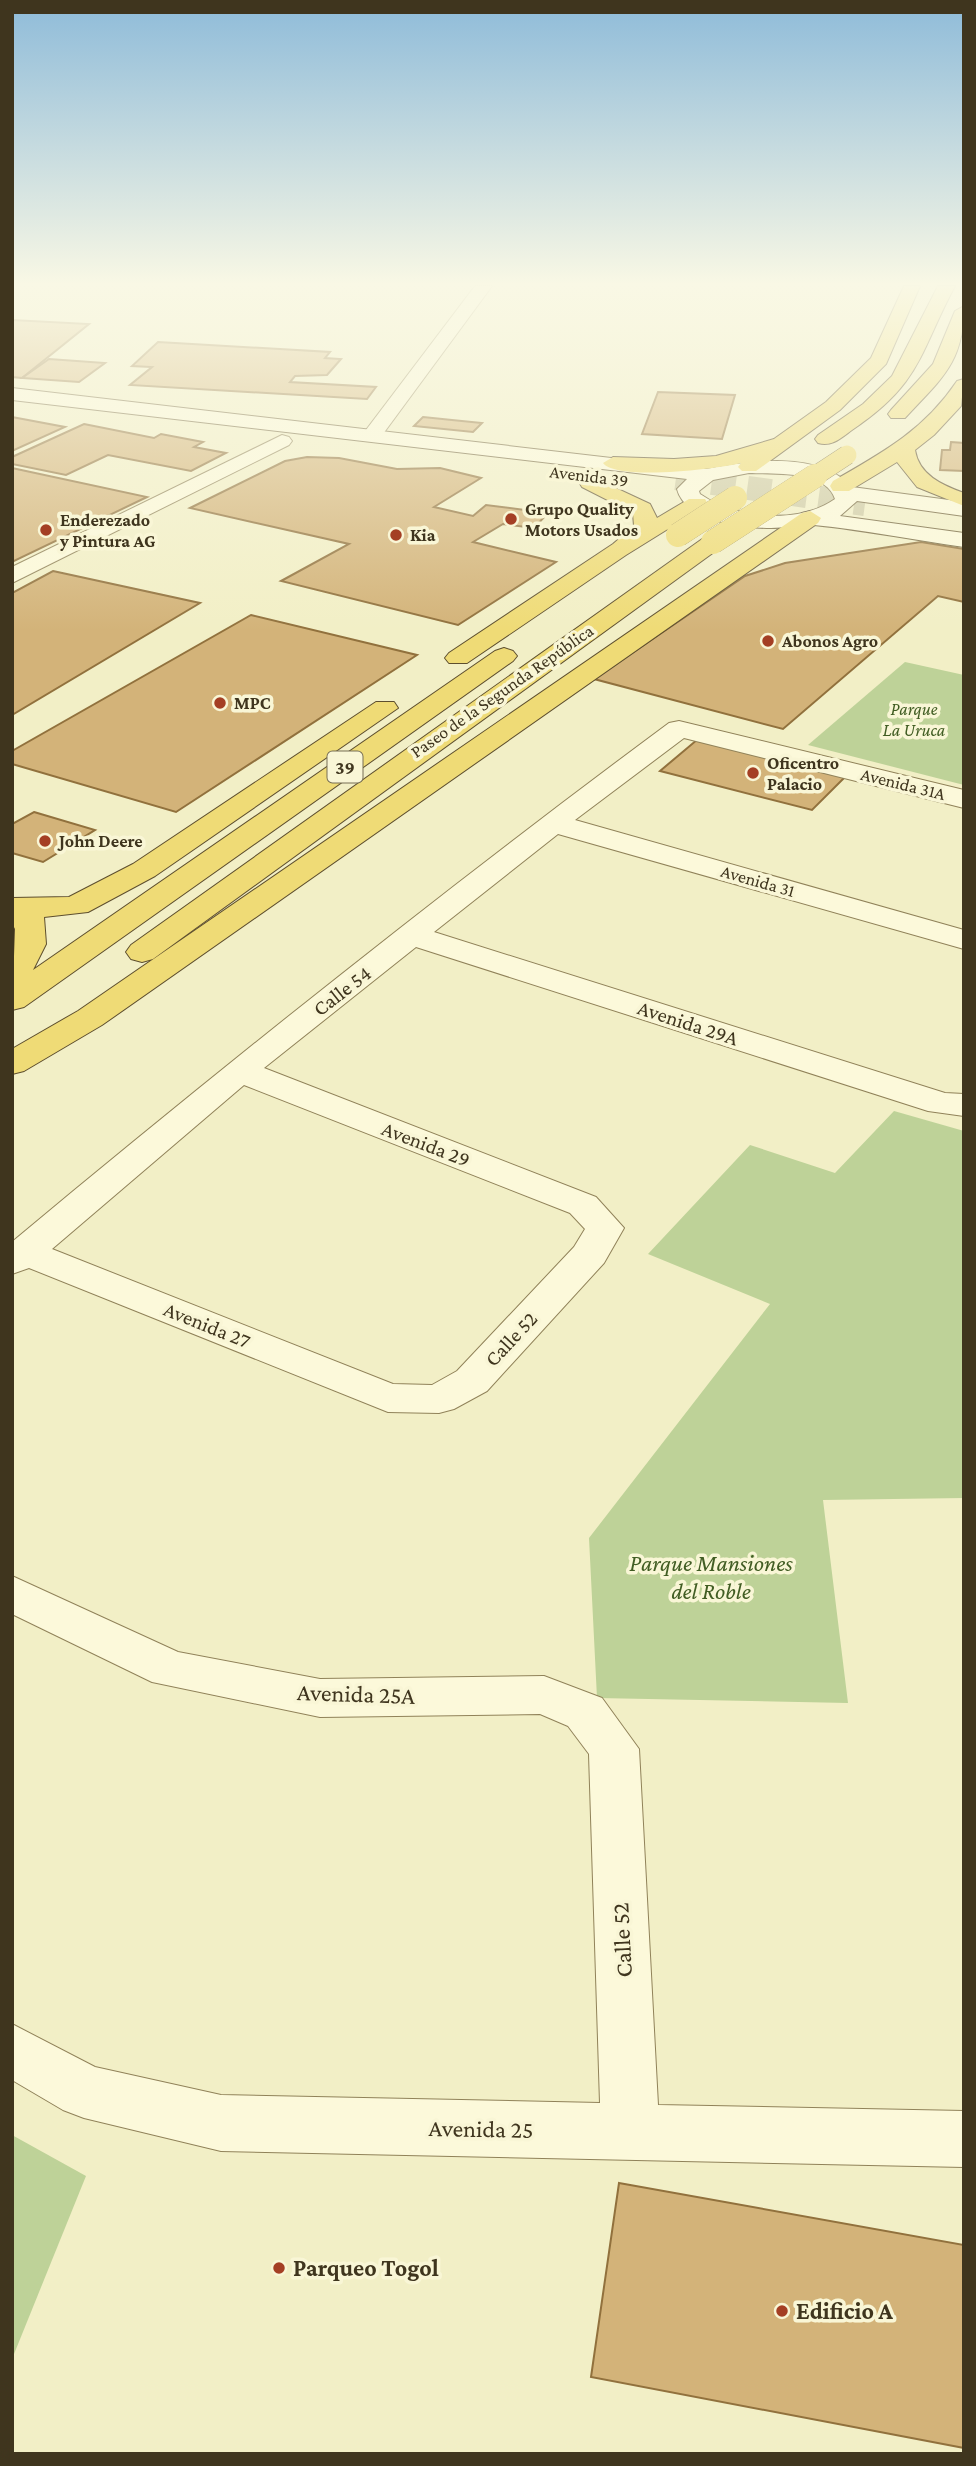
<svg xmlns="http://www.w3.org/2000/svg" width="976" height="2466" font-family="'Crimson Pro',serif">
  <rect width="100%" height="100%" fill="#f2efc6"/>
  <g fill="#bed298">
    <polygon points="905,662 964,675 964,785 808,745"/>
    <polygon points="894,1111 964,1131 964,1498 823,1500 848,1703 597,1698 589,1538 770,1304 648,1254 750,1145 835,1173"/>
    <polygon points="12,2135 86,2176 12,2359"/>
  </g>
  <g fill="#d3b379" stroke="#91713d" stroke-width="2">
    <polygon points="12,320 89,324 22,378 12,377"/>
    <polygon points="158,342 330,352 325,358 341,359 327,375 295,376 290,382 376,387 367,399 130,385 152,367 132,366"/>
    <polygon points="49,359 105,363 79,382 22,378"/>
    <polygon points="658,392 735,395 722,439 642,434"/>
    <polygon points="12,417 65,427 12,451"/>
    <polygon points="423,417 452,420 482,423 473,432 414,426"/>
    <polygon points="84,424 154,438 161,434 203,442 194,447 226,453 191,471 108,455 66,475 12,464 12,457"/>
    <polygon points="951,442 964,443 964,471 940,470 942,450 950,450"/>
    <polygon points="307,457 339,458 397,469 440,468 481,478 434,507 473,516 486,505 548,513 534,528 503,524 473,542 556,562 458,625 281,581 349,544 190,508 285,461"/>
    <polygon points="12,468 147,497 12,562"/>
    <polygon points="921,542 964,549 964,602 938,596 783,729 594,679 745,576 785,563"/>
    <polygon points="53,571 200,603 12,715 12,593"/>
    <polygon points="251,615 417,655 176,812 12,764 12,751"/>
    <polygon points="698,739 847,775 812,810 660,771"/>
    <polygon points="34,812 95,830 43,862 12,853 12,824"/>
    <polygon points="619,2183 964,2245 964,2448 591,2377"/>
  </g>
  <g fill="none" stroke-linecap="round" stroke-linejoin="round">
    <polyline stroke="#cecaa4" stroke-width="24" stroke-dasharray="24 12" stroke-linecap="butt" points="676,478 865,504"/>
    <defs>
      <g id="minor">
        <polygon points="475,286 492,286 380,438 366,438 363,434 366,430"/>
        <polygon points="282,435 289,437 292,441 289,445 12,583 12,567"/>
        <path d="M679,721L964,790V808L684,738L575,820L964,930V949L558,834L434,932L945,1093L964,1094V1116L928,1111L416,947L264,1068L596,1197L624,1228L604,1263L487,1391L454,1409L439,1413L388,1412L29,1268L12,1274V1242C227,1063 445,889 669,723ZM244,1085L570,1213L585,1229L574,1247L457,1371L432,1385L393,1384L52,1249Z"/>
        <polygon points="12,1576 178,1652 320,1679 544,1676 602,1698 639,1749 658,2105 964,2111 964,2167 221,2151 84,2118 63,2110 12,2080 12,2024 95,2067 221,2095 600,2103 589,1754 568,1726 540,1714 320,1717 152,1682 12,1614"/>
      </g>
      <path id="secondary" d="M12,388L706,469C750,461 818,450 852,487L964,502V516L857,501L840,516L964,533V547C914,540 864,530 814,525C800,524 785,528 771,528C743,528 685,521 677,489L687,479L12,400ZM749,473C773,474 826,470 835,499C798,525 736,519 700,494L699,491L713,480Z"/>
      <g id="trunk">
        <path d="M904,286H920L886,364L840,410L756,471H742L738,467L741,463C719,469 616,481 603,463L613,457L674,459L716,456L774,439L826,402L871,358Z"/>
        <path d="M938,286H955C919,353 922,383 852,430C841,438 832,447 818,443L815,439L818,435L863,404L892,376Z"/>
        <path d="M964,306C964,363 941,379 905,418H891L888,414L891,410L933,364L955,311Z"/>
        <path d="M964,379L961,406L934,435L915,450C919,475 942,485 964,493V506L917,487L897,462L849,491H833L830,486L833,481C884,452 924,430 957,381Z"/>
        <polygon points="590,476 650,504 657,518 689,499 705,499 708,504 626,555 467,663 449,663 445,658 449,653 613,544 634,526 633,513 582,487 579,482"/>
        <polygon points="810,511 821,518 818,523 102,1025 24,1071 12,1074 12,1049 78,1011 802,513"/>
        <polygon points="713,535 721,537 724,542 721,547 153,959 142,962 131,959 126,952 131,945 705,537"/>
        <polygon points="504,648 513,651 517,656 513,661 24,1007 12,1010 15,929 12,923 12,898 69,897 133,864 376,702 394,702 398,708 155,876 88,912 44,917 46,944 33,970 495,651"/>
      </g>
    </defs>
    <use href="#minor" stroke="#908259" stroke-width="2"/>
    <use href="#secondary" stroke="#72633c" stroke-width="2"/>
    <use href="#trunk" stroke="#5d4e2e" stroke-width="2"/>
    <use href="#minor" fill="#fcf9da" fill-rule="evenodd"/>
    <use href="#secondary" fill="#fcf9da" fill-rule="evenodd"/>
    <use href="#trunk" fill="#efdb76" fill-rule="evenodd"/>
    <defs>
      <polyline id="trunk-bridge-far1" points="812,478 847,455"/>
      <g id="trunk-bridge">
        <polyline points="678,535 735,498"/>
        <polyline points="713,542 815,476"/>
      </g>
    </defs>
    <use href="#trunk-bridge-far1" stroke="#5d4e2e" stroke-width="20" stroke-linecap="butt"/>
    <use href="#trunk-bridge" stroke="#5d4e2e" stroke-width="24" stroke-linecap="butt"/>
    <use href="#trunk-bridge-far1" stroke="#efdb76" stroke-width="19"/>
    <use href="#trunk-bridge" stroke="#efdb76" stroke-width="24"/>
  </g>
  <linearGradient id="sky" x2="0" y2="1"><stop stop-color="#8ebbd9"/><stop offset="0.45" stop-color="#f9f8e5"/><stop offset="1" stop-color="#f9f8e5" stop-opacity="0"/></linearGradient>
  <rect width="976" height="631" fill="url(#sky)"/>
  <g fill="#a43f24" stroke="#f9f6d6" stroke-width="2.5">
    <circle cx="511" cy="519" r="7"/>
    <circle cx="46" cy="530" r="7"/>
    <circle cx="396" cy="535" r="7"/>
    <circle cx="768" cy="641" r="7"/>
    <circle cx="220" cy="703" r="7"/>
    <circle cx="753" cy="773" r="7"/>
    <circle cx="45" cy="841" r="7"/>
    <circle cx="279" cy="2268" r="7"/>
    <circle cx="782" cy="2311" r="7"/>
  </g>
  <g text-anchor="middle" stroke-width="7" stroke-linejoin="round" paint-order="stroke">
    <g font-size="18" fill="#3f351e" stroke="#f9f6d6">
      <text transform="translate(589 476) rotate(7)" y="6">Avenida 39</text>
      <text transform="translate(502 691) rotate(-35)" y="6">Paseo de la Segunda República</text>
      <text transform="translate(903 784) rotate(14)" y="6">Avenida 31A</text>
      <text transform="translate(758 881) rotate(16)" y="6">Avenida 31</text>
    </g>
    <g font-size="18" font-weight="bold" fill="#3f351e" stroke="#f9f6d6" text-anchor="start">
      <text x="525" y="515">Grupo Quality<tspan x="525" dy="21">Motors Usados</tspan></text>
      <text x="60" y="526">Enderezado<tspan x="60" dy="21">y Pintura AG</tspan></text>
      <text x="410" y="541">Kia</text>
      <text x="782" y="647">Abonos Agro</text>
      <text x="234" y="709">MPC</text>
      <text x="767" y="769">Oficentro<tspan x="767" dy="21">Palacio</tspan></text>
      <text x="59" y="847">John Deere</text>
    </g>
    <g font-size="18" font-style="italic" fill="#415d23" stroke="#f9f6d6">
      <text x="914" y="715">Parque<tspan x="914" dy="21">La Uruca</tspan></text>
    </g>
    <rect fill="#f9f6d6" stroke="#776f55" stroke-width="2" x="327.5" y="751.5" width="35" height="31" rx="5"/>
    <g font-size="19" font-weight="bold" fill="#3f351e">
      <text x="345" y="774">39</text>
    </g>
    <g font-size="21" fill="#3f351e" stroke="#f9f6d6">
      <text transform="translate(342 991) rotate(-38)" y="7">Calle 54</text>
      <text transform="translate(688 1023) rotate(18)" y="7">Avenida 29A</text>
      <text transform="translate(426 1144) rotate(21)" y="7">Avenida 29</text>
      <text transform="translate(207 1325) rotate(22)" y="7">Avenida 27</text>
      <text transform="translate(511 1339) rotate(-47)" y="7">Calle 52</text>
    </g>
    <g font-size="24" font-style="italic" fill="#415d23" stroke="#f9f6d6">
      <text x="711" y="1571">Parque Mansiones<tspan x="711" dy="28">del Roble</tspan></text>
    </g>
    <g font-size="24" fill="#3f351e" stroke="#f9f6d6">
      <text transform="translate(356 1694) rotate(2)" y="8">Avenida 25A</text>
      <text transform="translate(622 1940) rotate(-93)" y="8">Calle 52</text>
      <text transform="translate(481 2129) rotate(1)" y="8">Avenida 25</text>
    </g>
    <g font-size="24" font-weight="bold" fill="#3f351e" stroke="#f9f6d6" text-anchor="start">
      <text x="293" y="2276">Parqueo Togol</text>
      <text x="796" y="2319">Edificio A</text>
    </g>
  </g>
  <rect width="976" height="2466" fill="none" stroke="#3f351e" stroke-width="28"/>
</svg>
